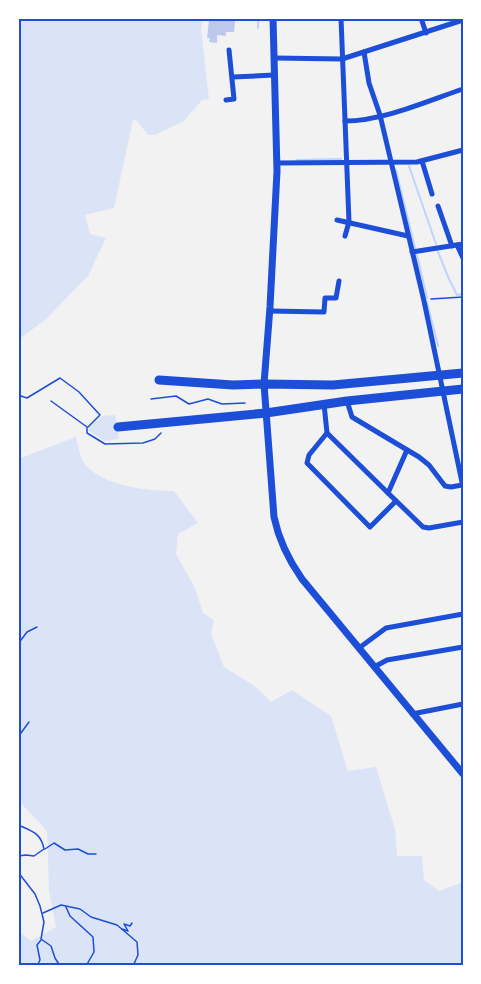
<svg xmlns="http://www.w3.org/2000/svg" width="481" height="984" font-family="Montserrat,sans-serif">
  <rect width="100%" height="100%" fill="#f2f2f2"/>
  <g fill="#dbe4f7">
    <polygon points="18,18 203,18 201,29 209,99 202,100 184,121 155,135 148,135 137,121 133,120 114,208 85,215 90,234 106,238 88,276 45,320 18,340"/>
    <polygon points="115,415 119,439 104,441 89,431 89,427 102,416"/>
    <path d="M76,437C78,445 80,457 85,464C102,486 148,491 174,491L198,523L178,534L176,554L195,588L203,613L214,620L211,634L224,667L256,687L271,702L292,690L331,716L348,771L376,767L395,829L397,856H422L424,880L439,891L463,882V966H18V931L31,941L56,927L49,891L47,831L18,800V459Z"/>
  </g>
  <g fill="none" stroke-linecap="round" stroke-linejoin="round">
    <g stroke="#bfd3fe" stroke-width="2">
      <polyline points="258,18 258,28"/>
      <polyline points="297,160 341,159"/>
      <polyline points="409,166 436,244"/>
      <polyline points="396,170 415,248"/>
      <polyline points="438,252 449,279 457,295 463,294"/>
      <polyline points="417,255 427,298"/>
      <polyline points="427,302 438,346"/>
    </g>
  </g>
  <polygon fill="#bdc9ec" points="209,20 235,21 234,32 226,32 226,36 217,35 217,43 209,42 210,38 207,38"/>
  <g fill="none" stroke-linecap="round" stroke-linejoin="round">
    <g stroke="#1d4ed8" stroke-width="1.5">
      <polyline points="431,299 463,297"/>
      <polyline points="18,395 27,398 60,378 79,392 100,415 88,427"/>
      <polyline points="151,399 176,396 189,404 208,399 222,404 245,403"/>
      <polyline points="51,401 87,427 87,433 105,444 143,443 155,439 161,433"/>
      <polyline points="18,644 27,632 37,627"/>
      <polyline points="18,737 29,722"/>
      <path d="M18,825C32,831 41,833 44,849L34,856L26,855L18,856"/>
      <polyline points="45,849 54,843 65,850 78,849 88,854 96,854"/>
      <polyline points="18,872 35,894 40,906 44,922 41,939 51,946 55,958 60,966"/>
      <polyline points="66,907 70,916 93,937 94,952 86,966"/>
      <polyline points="43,913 61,905 80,909 91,917 117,925 137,942 138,955 133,966"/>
      <polyline points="122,929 128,931 124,924 130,926 132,923"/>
      <polyline points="37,966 40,960 37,945 41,940"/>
    </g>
    <g stroke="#1d4ed8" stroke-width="5">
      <polyline points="341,18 349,222 345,236"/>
      <polyline points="421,18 426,33"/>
      <polyline points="364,52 369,83 380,115 424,301 463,487"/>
      <polyline points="274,58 342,59 463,20"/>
      <polyline points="233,77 274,75"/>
      <polyline points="226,100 234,99 229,50"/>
      <path d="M345,121C383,121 427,101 463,89"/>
      <polyline points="422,161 432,194"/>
      <polyline points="277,163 417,162 463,150"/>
      <polyline points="438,206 452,246"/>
      <polyline points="337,220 408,236"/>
      <polyline points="457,245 463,258"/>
      <polyline points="412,252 463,244"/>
      <polyline points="270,311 324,312 325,298 336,298 339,281"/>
      <polyline points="347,401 352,417 419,457 429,465 445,486 451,487 462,485"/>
      <polyline points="324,404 327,433 309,455 307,463 370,527 396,501"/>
      <polyline points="327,433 388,493"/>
      <polyline points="407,450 388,493 423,527 429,528 463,522"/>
      <polyline points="359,648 386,628 463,614"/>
      <polyline points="374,667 387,660 463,647"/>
      <polyline points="412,714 463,704"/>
    </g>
    <path stroke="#1d4ed8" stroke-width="7" d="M273,18L277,171L270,307L264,384L274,517C279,541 288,559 302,579L463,774"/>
    <g stroke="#1d4ed8" stroke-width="9">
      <polyline points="159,380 233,385 264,384 333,385 463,373"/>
      <polyline points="118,427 266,413 347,401 463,389"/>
    </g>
  </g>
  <rect width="481" height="984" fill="none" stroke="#ffffff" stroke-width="39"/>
  <rect x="20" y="20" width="442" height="944" fill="none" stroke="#1d4ed8" stroke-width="2"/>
</svg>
